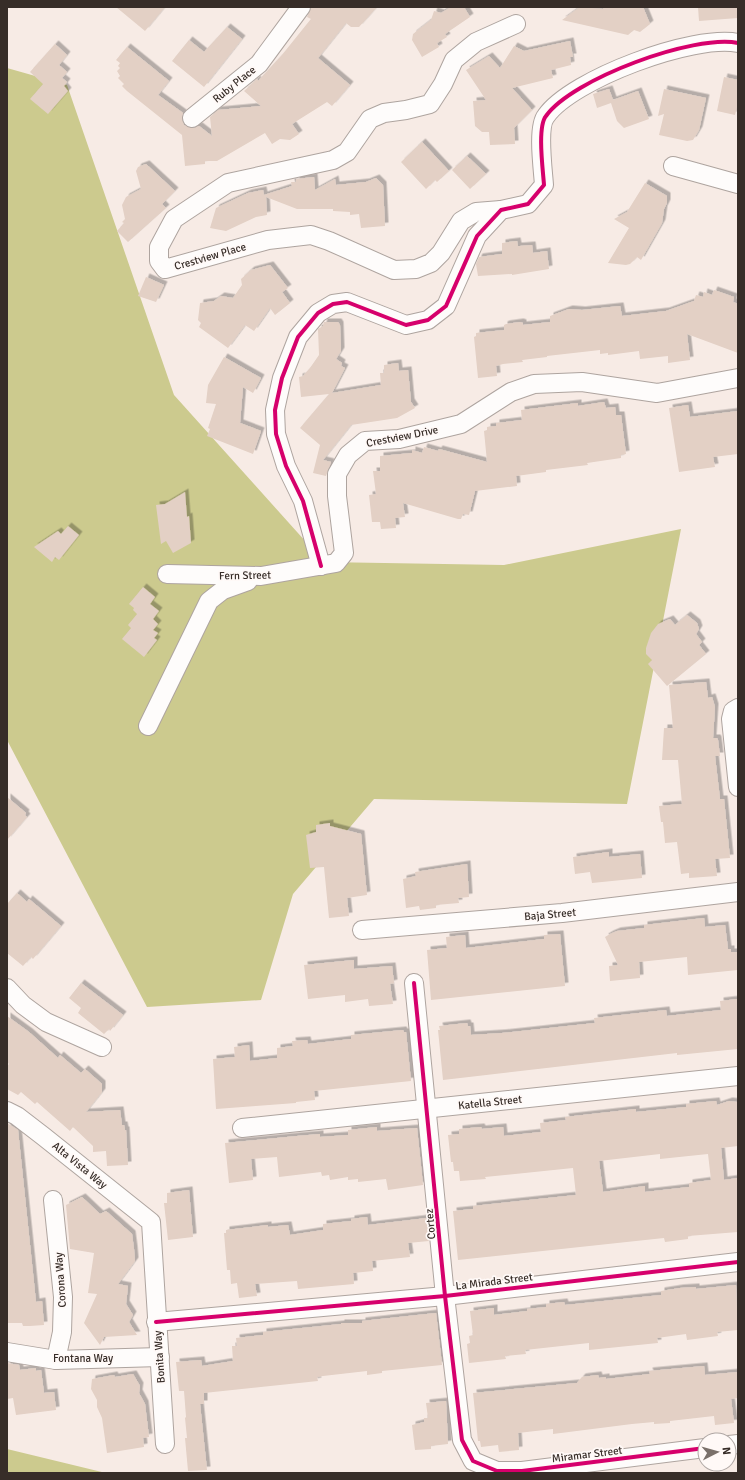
<svg xmlns="http://www.w3.org/2000/svg" width="745" height="1480" font-family="Signika,sans-serif">
  <defs>
    <filter id="shadow"><feDropShadow dx="3.5" dy="-3.5" stdDeviation="0" flood-color="#0004"/></filter>
  </defs>
  <rect width="100%" height="100%" fill="#f7ebe5"/>
  <g fill="#ccca8e">
    <polygon points="7,68 67,85 174,395 324,562 504,565 681,529 627,804 374,799 293,894 261,1000 147,1007 7,740"/>
    <polygon points="7,1449 106,1473 7,1473"/>
  </g>
  <g fill="#e3d0c5" fill-rule="evenodd" filter="url(#shadow)">
    <polygon points="116,7 165,7 145,31"/>
    <polygon points="311,7 377,7 359,27 351,27 346,23 318,58 350,85 332,106 327,102 292,124 299,134 290,140 280,139 272,144 265,133 217,161 205,161 205,164 185,166 182,135 127,91 122,86 124,84 118,78 120,76 117,71 120,68 118,66 120,63 116,60 127,47 169,81 158,95 183,113 182,119 184,125 193,128 199,126 212,136 210,117 218,110 261,106 244,91 257,79 258,81 282,55 311,19 307,17"/>
    <polygon points="451,7 464,7 470,17 445,34 447,37 437,43 439,47 422,57 412,40 413,34 431,20 434,11 441,13"/>
    <polygon points="580,7 603,9 604,7 643,7 650,24 640,32 634,30 628,35 562,20"/>
    <polygon points="698,7 738,7 738,18 699,21"/>
    <polygon points="227,27 242,39 204,87 172,61 189,40 204,52"/>
    <polygon points="570,41 573,57 570,57 571,65 551,70 553,78 512,88 532,110 514,128 515,144 490,145 489,132 482,132 475,126 473,101 486,100 466,70 489,56 500,68 514,46 524,51"/>
    <polygon points="55,44 67,55 59,65 67,72 62,78 67,82 64,86 68,91 48,114 30,99 43,84 30,72"/>
    <polygon points="724,77 738,80 738,103 735,115 717,111"/>
    <polygon points="609,89 613,100 638,91 649,119 624,128 617,121 611,103 597,108 593,94"/>
    <polygon points="664,89 706,98 699,130 693,140 687,141 659,135 664,114 658,116"/>
    <polygon points="422,142 449,171 437,182 435,180 426,189 401,162"/>
    <polygon points="467,156 486,174 470,189 452,170"/>
    <polygon points="146,164 175,191 162,204 166,208 128,242 117,231 124,223 122,222 125,219 122,205 126,197 141,189 136,171 138,167"/>
    <polygon points="314,177 315,190 335,179 336,185 366,182 376,178 383,185 385,226 361,228 359,214 350,215 350,212 333,211 333,209 297,209 266,197 267,215 256,217 226,231 210,228 216,208 248,193 263,190 264,195 292,186 291,182 296,182 296,179"/>
    <polygon points="645,183 667,196 667,203 664,209 662,223 641,260 637,257 630,264 626,265 608,263 629,228 614,219 627,212"/>
    <polygon points="517,241 518,246 520,246 532,245 533,253 547,251 549,269 512,275 512,274 478,276 476,264 479,257 502,254 502,243"/>
    <polygon points="270,265 288,288 282,292 290,303 275,315 270,308 254,331 245,325 228,348 199,327 201,323 198,320 200,303 214,301 221,296 233,298 242,285 241,279 251,270"/>
    <polygon points="146,277 164,285 156,302 138,296"/>
    <polygon points="714,290 734,297 733,302 738,304 738,353 687,334 690,360 668,363 668,356 640,359 639,351 608,355 608,353 600,354 600,350 547,356 547,357 522,360 523,362 503,364 496,366 497,376 478,378 474,337 476,336 476,333 504,330 504,325 506,324 520,322 523,323 523,325 550,322 550,316 569,309 582,310 620,306 622,316 666,311 694,301 696,295 703,297 704,292 712,295"/>
    <polygon points="324,322 338,322 340,325 341,351 336,359 342,363 341,366 345,368 332,393 381,385 380,373 384,373 384,365 398,363 399,371 408,370 411,402 415,408 397,418 351,425 323,460 331,462 326,476 313,473 320,445 300,428 329,394 301,397 299,377 303,376 310,368 319,355 318,329 323,326"/>
    <polygon points="224,357 261,378 253,393 243,387 240,423 261,431 253,454 207,436 210,429 208,428 216,404 206,403 208,385"/>
    <polygon points="604,402 606,408 615,407 616,415 621,415 626,454 621,455 621,458 587,463 588,465 546,470 546,472 516,476 517,486 475,491 469,515 463,514 461,519 458,519 403,503 405,517 395,518 396,528 381,529 380,522 372,522 369,495 376,494 373,471 380,471 380,456 412,453 412,450 422,453 424,447 438,451 439,449 487,462 484,431 487,430 487,427 496,426 496,423 522,420 521,410 578,403 578,406"/>
    <polygon points="688,405 690,417 738,411 738,454 713,457 715,467 679,472 669,408"/>
    <polygon points="185,492 187,517 189,516 191,543 173,553 166,541 161,544 156,505 165,504"/>
    <polygon points="68,526 79,535 59,560 55,557 52,562 34,547 58,531 61,534"/>
    <polygon points="143,587 155,597 150,604 159,611 153,619 158,624 153,630 158,633 154,638 157,640 144,657 122,639 131,628 128,625 137,614 133,610 134,608 129,604"/>
    <polygon points="687,615 697,623 699,629 696,634 702,642 699,645 706,654 667,686 648,664 652,660 646,654 646,648 651,633 658,624 670,619 675,625"/>
    <polygon points="706,682 708,698 712,697 715,707 713,738 717,738 718,740 720,756 715,756 720,799 724,799 730,858 715,859 717,876 689,878 689,873 681,874 677,842 665,843 663,822 661,822 659,806 682,804 678,760 662,760 664,728 673,728 669,685"/>
    <polygon points="7,797 26,813 25,815 27,817 7,840"/>
    <polygon points="330,823 330,826 361,834 367,895 347,898 349,916 329,918 324,867 310,868 306,835 316,832 316,825"/>
    <polygon points="609,852 609,857 640,854 642,878 592,883 590,872 575,874 573,857"/>
    <polygon points="467,864 469,897 458,898 459,903 436,905 436,908 420,910 419,906 406,908 403,879 416,876 415,872"/>
    <polygon points="17,893 27,902 29,899 61,926 33,959 31,957 23,966 7,953 7,904"/>
    <polygon points="704,918 705,927 725,925 728,949 731,949 731,952 738,952 738,970 688,975 687,957 639,962 640,978 610,981 609,966 618,965 605,937 610,934 617,931 644,928 644,925"/>
    <polygon points="560,934 565,986 431,1000 427,950 447,948 446,937 465,935 466,948 544,939 544,935"/>
    <polygon points="354,960 354,969 392,966 394,983 390,984 393,1004 369,1006 368,999 345,1002 345,995 308,999 304,965"/>
    <polygon points="81,983 123,1015 110,1031 109,1029 104,1034 78,1013 81,1008 69,998"/>
    <polygon points="738,999 738,1049 677,1055 677,1053 443,1080 438,1030 440,1030 439,1026 467,1023 468,1026 470,1026 471,1035 502,1033 595,1023 594,1018 666,1010 667,1016 721,1010 720,1001"/>
    <polygon points="7,1016 29,1032 58,1058 60,1055 81,1073 85,1069 102,1084 102,1092 86,1112 120,1110 122,1125 124,1125 125,1130 126,1130 128,1165 107,1166 106,1151 93,1152 93,1146 73,1127 70,1131 37,1102 35,1104 21,1092 18,1095 7,1089 7,1066 9,1064 7,1062"/>
    <polygon points="403,1030 404,1032 406,1032 411,1081 314,1091 315,1100 296,1102 296,1103 216,1109 213,1059 235,1057 234,1047 249,1045 250,1061 277,1058 277,1048 293,1046 292,1041 307,1040 308,1044 351,1039 351,1035"/>
    <path d="M716,1101L717,1105L729,1101L737,1102L738,1146L721,1148L724,1180L738,1178V1232L688,1236V1239L665,1242L664,1238L458,1260L453,1211L473,1209V1206L576,1195L573,1168L485,1177L486,1179L460,1181L459,1171H454L453,1162H451L448,1135L459,1134V1129L481,1127L482,1129L503,1127L504,1136L541,1132L540,1123L566,1120L565,1117L636,1109V1112L686,1107V1104ZM660,1154V1159L708,1154L711,1180L689,1183V1187L645,1192V1186L603,1192L599,1161Z"/>
    <polygon points="7,1123 18,1130 36,1302 42,1301 44,1325 30,1326 23,1326 22,1323 7,1323"/>
    <polygon points="377,1127 377,1131 417,1128 423,1185 388,1190 386,1179 358,1182 358,1179 348,1180 348,1177 330,1180 329,1175 322,1176 321,1172 279,1177 277,1157 251,1159 253,1180 229,1183 225,1143 297,1136 320,1134 320,1137 348,1135 348,1130"/>
    <polygon points="189,1190 193,1237 168,1240 164,1203 167,1203 167,1193"/>
    <polygon points="82,1197 100,1214 106,1211 132,1234 134,1249 135,1261 118,1284 128,1286 126,1304 133,1315 129,1322 137,1335 104,1337 100,1345 84,1323 97,1294 88,1293 94,1253 70,1249 66,1205"/>
    <polygon points="367,1217 368,1225 427,1218 429,1241 408,1243 410,1257 372,1261 373,1271 353,1273 354,1284 298,1289 297,1281 255,1284 257,1296 239,1298 237,1283 231,1284 230,1270 227,1270 224,1233 226,1233 226,1230 268,1225 268,1227 288,1225 290,1235 323,1230 323,1224 351,1221 351,1219"/>
    <polygon points="736,1285 738,1330 717,1332 718,1336 687,1340 686,1334 657,1338 658,1343 589,1350 589,1343 525,1350 526,1354 505,1356 506,1359 469,1363 467,1344 470,1343 469,1336 473,1335 470,1311 494,1308 494,1315 527,1311 527,1309 546,1307 546,1304 564,1302 565,1305 575,1304 661,1295 661,1291 680,1288 696,1287 696,1289"/>
    <polygon points="436,1313 442,1365 382,1371 382,1373 367,1375 367,1371 323,1376 317,1377 318,1381 204,1393 204,1404 200,1404 207,1470 188,1471 185,1438 187,1438 185,1418 186,1417 184,1391 179,1391 176,1362 201,1360 202,1366 233,1361 232,1346 237,1346 236,1338 263,1335 263,1332 341,1324 341,1323 362,1323 362,1321"/>
    <polygon points="7,1363 19,1365 20,1370 36,1368 36,1371 41,1370 44,1393 54,1392 56,1410 16,1415 13,1398 7,1399"/>
    <polygon points="704,1366 705,1375 738,1372 738,1398 731,1399 734,1423 715,1425 714,1416 670,1421 670,1423 654,1424 654,1422 632,1424 553,1434 553,1429 518,1433 519,1450 499,1452 498,1445 481,1447 480,1441 478,1441 473,1393 577,1383 582,1377 598,1375 599,1378 606,1377 606,1379 650,1374 649,1371"/>
    <polygon points="133,1374 140,1386 139,1393 145,1404 149,1437 143,1438 144,1447 107,1453 102,1418 97,1407 97,1400 91,1389 92,1379 114,1375 115,1377"/>
    <polygon points="446,1401 448,1444 431,1446 431,1449 415,1450 412,1425 424,1422 424,1418 428,1418 426,1403"/>
  </g>
  <g fill="none" stroke-linecap="round" stroke-linejoin="round">
    <defs>
      <g id="minor">
        <polyline points="192,118 259,64 301,7"/>
        <polyline points="673,166 738,184"/>
        <polyline points="501,210 476,212 461,221 441,253 431,263 416,269 394,270 329,241 311,235 268,240 165,269 159,261 159,247 174,219 228,183 333,160 347,152 370,119 384,113 406,110 430,104 443,84 454,60 476,42 516,24"/>
        <path d="M321,566L303,501L286,466L276,434L275,410L282,378L298,337L318,313L333,304L347,302L406,325L428,320L446,306L477,236L501,210L528,204L544,185C543,170 537,127 546,116C572,79 694,34 738,43"/>
        <polyline points="167,574 261,576 336,563 344,553 337,496 337,474 348,455 365,441 399,439 461,424 511,392 534,384 582,382 657,393 738,378"/>
        <polyline points="738,708 733,711 731,719 738,787"/>
        <polyline points="148,726 209,601 223,590 248,581"/>
        <polyline points="362,930 562,913 738,892"/>
        <polyline points="414,983 445,1296 462,1440 473,1461 497,1471 522,1471 705,1448"/>
        <polyline points="7,988 23,1005 46,1022 102,1047"/>
        <polyline points="7,1111 17,1116 43,1136 151,1222 165,1444"/>
        <polyline points="242,1128 738,1076"/>
        <polyline points="53,1200 63,1297 62,1332 56,1360"/>
        <polyline points="156,1322 445,1296 738,1262"/>
        <polyline points="7,1352 56,1360 160,1357"/>
        <polyline points="729,1445 738,1444"/>
      </g>
    </defs>
    <use href="#minor" stroke="#aea49f" stroke-width="20"/>
    <use href="#minor" stroke="#fefcfb" stroke-width="18"/>
    <defs>
      <g id="cycleway">
        <path d="M321,566L303,501L286,466L276,434L275,410L282,378L298,337L318,313L333,304L347,302L406,325L428,320L446,306L477,236L501,210L528,204L544,185C543,170 537,127 546,116C572,79 694,34 738,43"/>
        <polyline points="414,983 445,1296 462,1440 473,1461 497,1471 522,1471 705,1448"/>
        <polyline points="156,1322 445,1296 738,1262"/>
      </g>
    </defs>
    <use href="#cycleway" stroke="#fff9f7" stroke-width="6"/>
    <use href="#cycleway" stroke="#d6006c" stroke-width="4"/>
  </g>
  <g text-anchor="middle" stroke-width="3.5" stroke-linejoin="round" paint-order="stroke">
    <g font-size="11" fill="#372d28" stroke="#fff9f7">
      <text transform="translate(234 84) rotate(-39)" y="4">Ruby Place</text>
      <text transform="translate(210 256) rotate(-16)" y="4">Crestview Place</text>
      <text transform="translate(402 436) rotate(-11)" y="4">Crestview Drive</text>
      <text transform="translate(245 575) rotate(-1)" y="4">Fern Street</text>
      <text transform="translate(550 914) rotate(-5)" y="4">Baja Street</text>
      <text transform="translate(490 1102) rotate(-6)" y="4">Katella Street</text>
      <text transform="translate(80 1165) rotate(39)" y="4">Alta Vista Way</text>
      <text transform="translate(430 1224) rotate(-95)" y="4">Cortez</text>
      <text transform="translate(60 1280) rotate(-94)" y="4">Corona Way</text>
      <text transform="translate(494 1281) rotate(-7)" y="4">La Mirada Street</text>
      <text transform="translate(159 1357) rotate(-94)" y="4">Bonita Way</text>
      <text x="83" y="1362">Fontana Way</text>
      <text transform="translate(587 1454) rotate(-7)" y="4">Miramar Street</text>
    </g>
  </g>
  <rect width="745" height="1480" fill="none" stroke="#372d28" stroke-width="16"/>
  <g transform="translate(717 1452) rotate(84)"><circle r="19" fill="#fff9f7" stroke="#afa7a4"/>
  <path d="M0-3L7 15L0 10L-7 15Z" fill="#7a706a"/>
  <text y="-6" font-size="11" font-weight="bold" text-anchor="middle" fill="#372d28">N</text>
  </g>
</svg>
